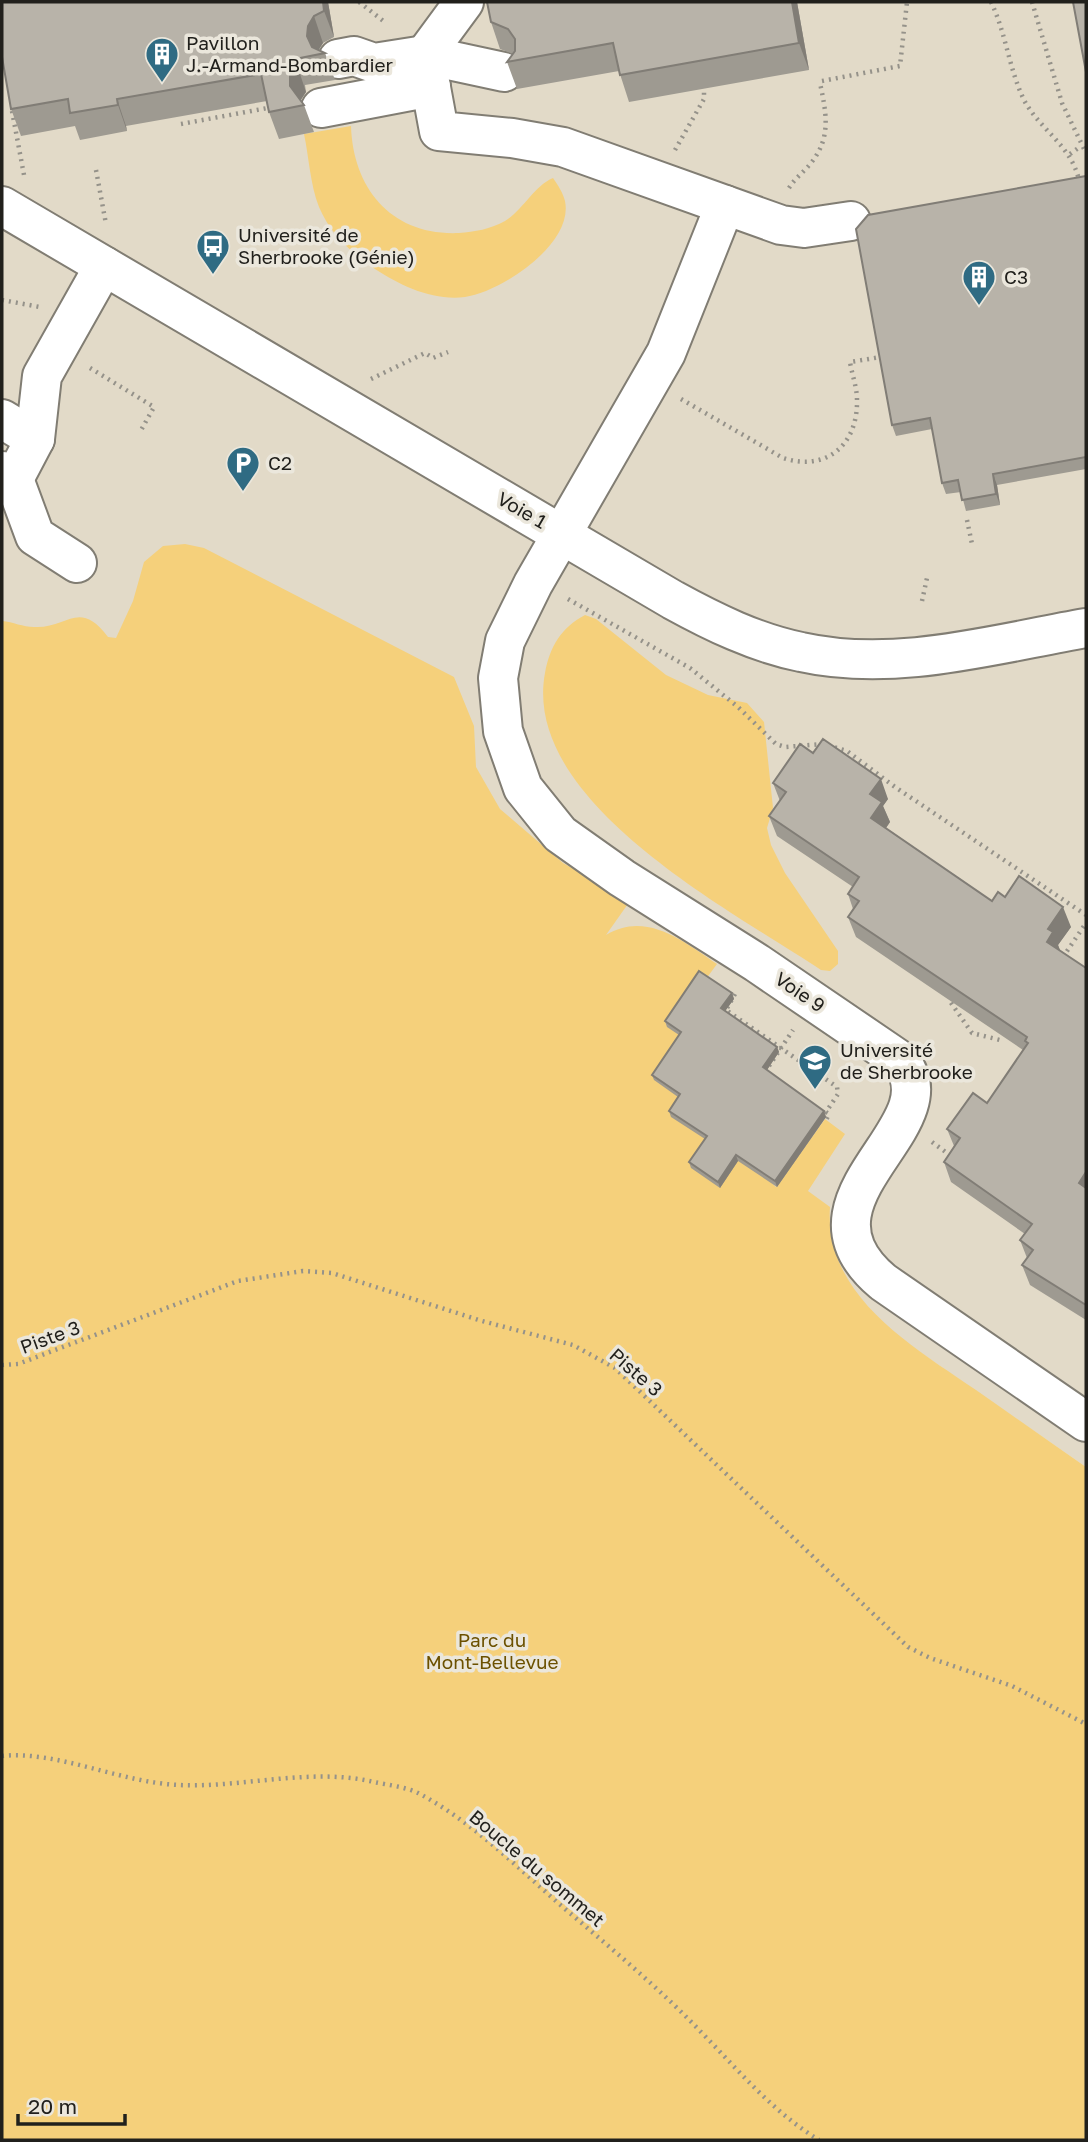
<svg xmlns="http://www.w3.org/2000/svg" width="1088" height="2142" font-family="'Golos Text',sans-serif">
  <rect width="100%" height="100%" fill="#ebe7dc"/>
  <polygon fill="#e2dac8" points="2,2 1086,2 1086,1467 2,716"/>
  <g fill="#f5d07b">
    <path d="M351,126C353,189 392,236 459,233C474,232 491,229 505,221C523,210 534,186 553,178C558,185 563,193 565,201C574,244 501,292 465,297C433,301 401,286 375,269C351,252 331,235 319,207C310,184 309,157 304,134Z"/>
    <path d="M185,544L204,548L454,677L474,726L476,767L500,809L563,863L630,901L606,935C646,910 685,942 717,964L706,979L683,1038L682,1099L776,1187L825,1119L845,1134L808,1191L830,1207C824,1296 912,1346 976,1390C1013,1416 1049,1441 1086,1467V2140H2V621C13,622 23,627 34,627C67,629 79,598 108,637L116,638L133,601L144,562L163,546Z"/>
    <path d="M585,615L596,619L666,675L708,695L747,703L764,722L773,808L767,828L771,845L785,873L838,951V964L830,971L821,970C733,911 521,802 545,673C550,646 561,628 585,615Z"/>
  </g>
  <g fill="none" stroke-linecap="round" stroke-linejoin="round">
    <defs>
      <g id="minor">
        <polyline points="464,2 425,55 439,131 512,138 563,147 781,225 804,228 851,221"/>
        <polyline points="338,59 354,56 374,63 425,55 504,72"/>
        <polyline points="321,108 431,87"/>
        <path d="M725,205L666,353L533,584L505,641L498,678L503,731L523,788L560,834L622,878L757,963L901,1061C953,1129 783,1198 883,1282L1086,1422"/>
        <path d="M2,206L673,600C713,622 756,643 801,652C895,673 994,644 1086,628"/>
        <polyline points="2,419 35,439"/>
        <polyline points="2,471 14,479 35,439 42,376 104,266"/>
        <polyline points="14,479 35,536 77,563"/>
      </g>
    </defs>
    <use href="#minor" stroke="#817d73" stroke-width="42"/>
    <g stroke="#95928a" stroke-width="4.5" stroke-dasharray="2 5" stroke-linecap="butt">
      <polyline points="359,2 386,23"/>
      <path d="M991,2C1006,33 1009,69 1024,100C1040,130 1071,145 1079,180"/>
      <polyline points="1032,2 1062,103 1086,153"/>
      <polyline points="822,81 900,66 907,2"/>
      <polyline points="12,111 24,175"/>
      <polyline points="181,124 273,107"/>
      <polyline points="675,150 704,99 704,88"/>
      <polyline points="1070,154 1081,146"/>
      <polyline points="96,170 106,224"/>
      <path d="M789,188C795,178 804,172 811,163C832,137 826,112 820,83"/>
      <polyline points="2,300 40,307"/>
      <polyline points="90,368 154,407 140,432"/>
      <polyline points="371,379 425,353 433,358 448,352"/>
      <path d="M681,399L783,458C826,472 858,445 857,400C857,387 852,375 850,362L881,357"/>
      <polyline points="967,520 972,544"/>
      <polyline points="568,599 690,668 738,707 776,744 785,747 823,744 847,751 895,787 1086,915"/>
      <polyline points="922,601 927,578"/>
      <polyline points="1063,957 1086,923"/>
      <polyline points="735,994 726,1010 837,1087 838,1094 826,1112 829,1114 826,1120"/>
      <polyline points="951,997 949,1000 972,1033 1004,1041"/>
      <polyline points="769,1066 793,1030"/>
      <polyline points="932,1142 951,1156"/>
      <polyline points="2,1365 18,1364 238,1281 303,1271 332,1273 482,1321 573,1345 615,1368 908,1647 930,1658 1012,1686 1086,1724"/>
      <path d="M2,1756C56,1750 122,1783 179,1785C243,1788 311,1767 374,1782C388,1785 407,1787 420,1794C474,1823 519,1869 565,1909C612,1949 660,1989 702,2033C740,2072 773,2112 819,2140"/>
    </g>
    <use href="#minor" stroke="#fff" stroke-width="38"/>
  </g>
  <g fill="#9e9a91">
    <polygon points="2,2 328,2 334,37 323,43 319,50 325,53 335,80 305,85 306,92 301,100 304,105 314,132 279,139 269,112 267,101 126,126 127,131 80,140 75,126 21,136 11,109"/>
    <polygon points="797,2 809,70 629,102 619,71 517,89 507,62 513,54 500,49 491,22"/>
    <polygon points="1086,176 1086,469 997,485 1000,505 966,511 961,492 946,494 942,483 932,429 896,436 892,425"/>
    <polygon points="813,753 888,799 883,806 890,822 886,828 992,901 1005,897 1071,927 1058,945 1060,950 1086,968 1086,1320 1030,1285 1022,1265 1027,1258 1020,1240 1025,1234 951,1182 944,1162 954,1146 947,1129 987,1103 1023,1050 856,937 848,917 853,909 848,894 853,887 777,836 769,816 780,801 773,783"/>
    <polygon points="732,993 734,999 725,1011 777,1047 779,1052 767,1070 824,1111 826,1117 777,1187 738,1161 720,1188 691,1168 689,1162 705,1139 671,1117 669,1111 678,1097 654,1080 652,1075 679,1035 667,1027 665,1021"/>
  </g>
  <g fill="#817d76">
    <polygon points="323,2 328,2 334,37 324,11"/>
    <polygon points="792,2 797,2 809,70 799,43"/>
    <polygon points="314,16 323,43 317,52 314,55 307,36 308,26"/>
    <polygon points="295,59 306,92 300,101 290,86 290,75"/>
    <polygon points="117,99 126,126 127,131 118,105"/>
    <polygon points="993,474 997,485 1000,505 996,494"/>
    <polygon points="881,779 888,799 883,806 890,822 879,838 871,818 870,794"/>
    <polygon points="1063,907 1071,927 1058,945 1061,953 1047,942 1048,929"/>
    <polygon points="732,993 734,999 723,1014 721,1008"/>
    <polygon points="777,1047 779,1052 765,1073 763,1067"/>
    <polygon points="824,1111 826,1117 777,1187 775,1181"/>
    <polygon points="736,1155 738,1161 720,1188 718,1182"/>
    <polygon points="1086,1172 1086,1203 1079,1183"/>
  </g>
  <g fill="#b8b3a9" stroke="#817d76" stroke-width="2">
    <polygon points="2,2 323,2 324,11 314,16 308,26 307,36 312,47 325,53 295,59 297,65 290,75 290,86 304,105 269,112 261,74 117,99 118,105 70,113 68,99 11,109 2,57"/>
    <polygon points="487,2 792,2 799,43 620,75 613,43 507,62 515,51 515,39 508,29 491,22"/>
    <polygon points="1073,2 1086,2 1086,72"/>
    <polygon points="1086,176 1086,457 993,474 996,494 962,500 958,480 942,483 930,418 892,425 856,229 868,215"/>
    <polygon points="823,739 881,779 870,794 882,802 871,818 992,901 998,892 1005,897 1019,876 1063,907 1048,929 1053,932 1047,942 1086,968 1086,1172 1079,1183 1086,1188 1086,1305 1022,1265 1033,1250 1020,1240 1032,1224 944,1162 960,1138 947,1129 973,1093 987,1103 1028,1043 1025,1041 1027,1037 848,917 859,901 848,894 859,877 769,816 786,792 773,783 800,744 813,753"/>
    <polygon points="699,971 732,993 721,1008 777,1047 763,1067 824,1111 775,1181 736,1155 718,1182 689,1162 707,1136 669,1111 680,1094 652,1075 681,1032 665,1021"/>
  </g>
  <defs>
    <symbol id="building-pin" viewBox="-11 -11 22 30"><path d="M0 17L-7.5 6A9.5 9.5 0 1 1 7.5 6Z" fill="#2f6b83" stroke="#ebe7dc"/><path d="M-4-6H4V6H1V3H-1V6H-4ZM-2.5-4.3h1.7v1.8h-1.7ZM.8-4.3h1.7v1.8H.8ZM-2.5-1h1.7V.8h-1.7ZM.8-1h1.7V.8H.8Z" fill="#fff"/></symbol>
    <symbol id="bus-pin" viewBox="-11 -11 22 30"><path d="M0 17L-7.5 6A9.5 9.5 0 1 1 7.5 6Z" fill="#2f6b83" stroke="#ebe7dc"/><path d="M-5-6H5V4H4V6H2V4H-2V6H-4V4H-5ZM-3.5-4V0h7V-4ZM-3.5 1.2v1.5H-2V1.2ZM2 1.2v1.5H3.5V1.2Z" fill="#fff"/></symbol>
    <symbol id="parking-pin" viewBox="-11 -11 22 30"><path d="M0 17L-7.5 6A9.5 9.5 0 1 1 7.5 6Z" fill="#2f6b83" stroke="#ebe7dc"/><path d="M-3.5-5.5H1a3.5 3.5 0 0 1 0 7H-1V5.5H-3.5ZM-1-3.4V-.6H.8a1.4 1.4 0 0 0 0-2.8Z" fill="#fff"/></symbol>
    <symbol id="university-pin" viewBox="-11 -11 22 30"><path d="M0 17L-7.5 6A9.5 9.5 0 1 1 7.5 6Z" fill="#2f6b83" stroke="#ebe7dc"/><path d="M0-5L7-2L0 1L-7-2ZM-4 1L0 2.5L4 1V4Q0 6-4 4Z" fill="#fff"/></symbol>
  </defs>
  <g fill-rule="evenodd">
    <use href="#building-pin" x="143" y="35" width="38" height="52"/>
    <use href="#bus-pin" x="194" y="227" width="38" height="52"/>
    <use href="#building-pin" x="960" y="258" width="38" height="52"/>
    <use href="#parking-pin" x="224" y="444" width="38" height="52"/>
    <use href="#university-pin" x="796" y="1042" width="38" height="52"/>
  </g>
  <g text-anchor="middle" stroke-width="7" stroke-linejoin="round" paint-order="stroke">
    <g font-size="19" fill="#21201c" stroke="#ebe7dc" text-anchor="start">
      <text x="186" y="50">Pavillon<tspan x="186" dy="22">J.-Armand-Bombardier</tspan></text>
      <text x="238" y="242">Université de<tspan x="238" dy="22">Sherbrooke (Génie)</tspan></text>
      <text x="1004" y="284">C3</text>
      <text x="268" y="470">C2</text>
      <text x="840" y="1057">Université<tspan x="840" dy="22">de Sherbrooke</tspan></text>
    </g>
    <g font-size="19" fill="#21201c" stroke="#ebe7dc">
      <text transform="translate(522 510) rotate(30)" y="7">Voie 1</text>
      <text transform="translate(800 992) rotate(34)" y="7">Voie 9</text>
      <text transform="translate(50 1337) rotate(-20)" y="7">Piste 3</text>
      <text transform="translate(636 1372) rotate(41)" y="7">Piste 3</text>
      <text transform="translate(537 1868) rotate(40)" y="7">Boucle du sommet</text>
    </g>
    <g font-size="19" fill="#6c5100" stroke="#ebe7dc">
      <text x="492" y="1647">Parc du<tspan x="492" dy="22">Mont-Bellevue</tspan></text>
    </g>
  </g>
  <rect width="1088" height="2142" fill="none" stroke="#21201c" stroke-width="7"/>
  <path d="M18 2114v10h107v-10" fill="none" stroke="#21201c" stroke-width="3.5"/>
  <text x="28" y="2114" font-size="21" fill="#21201c" stroke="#ebe7dc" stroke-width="5" paint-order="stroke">20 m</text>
</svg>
